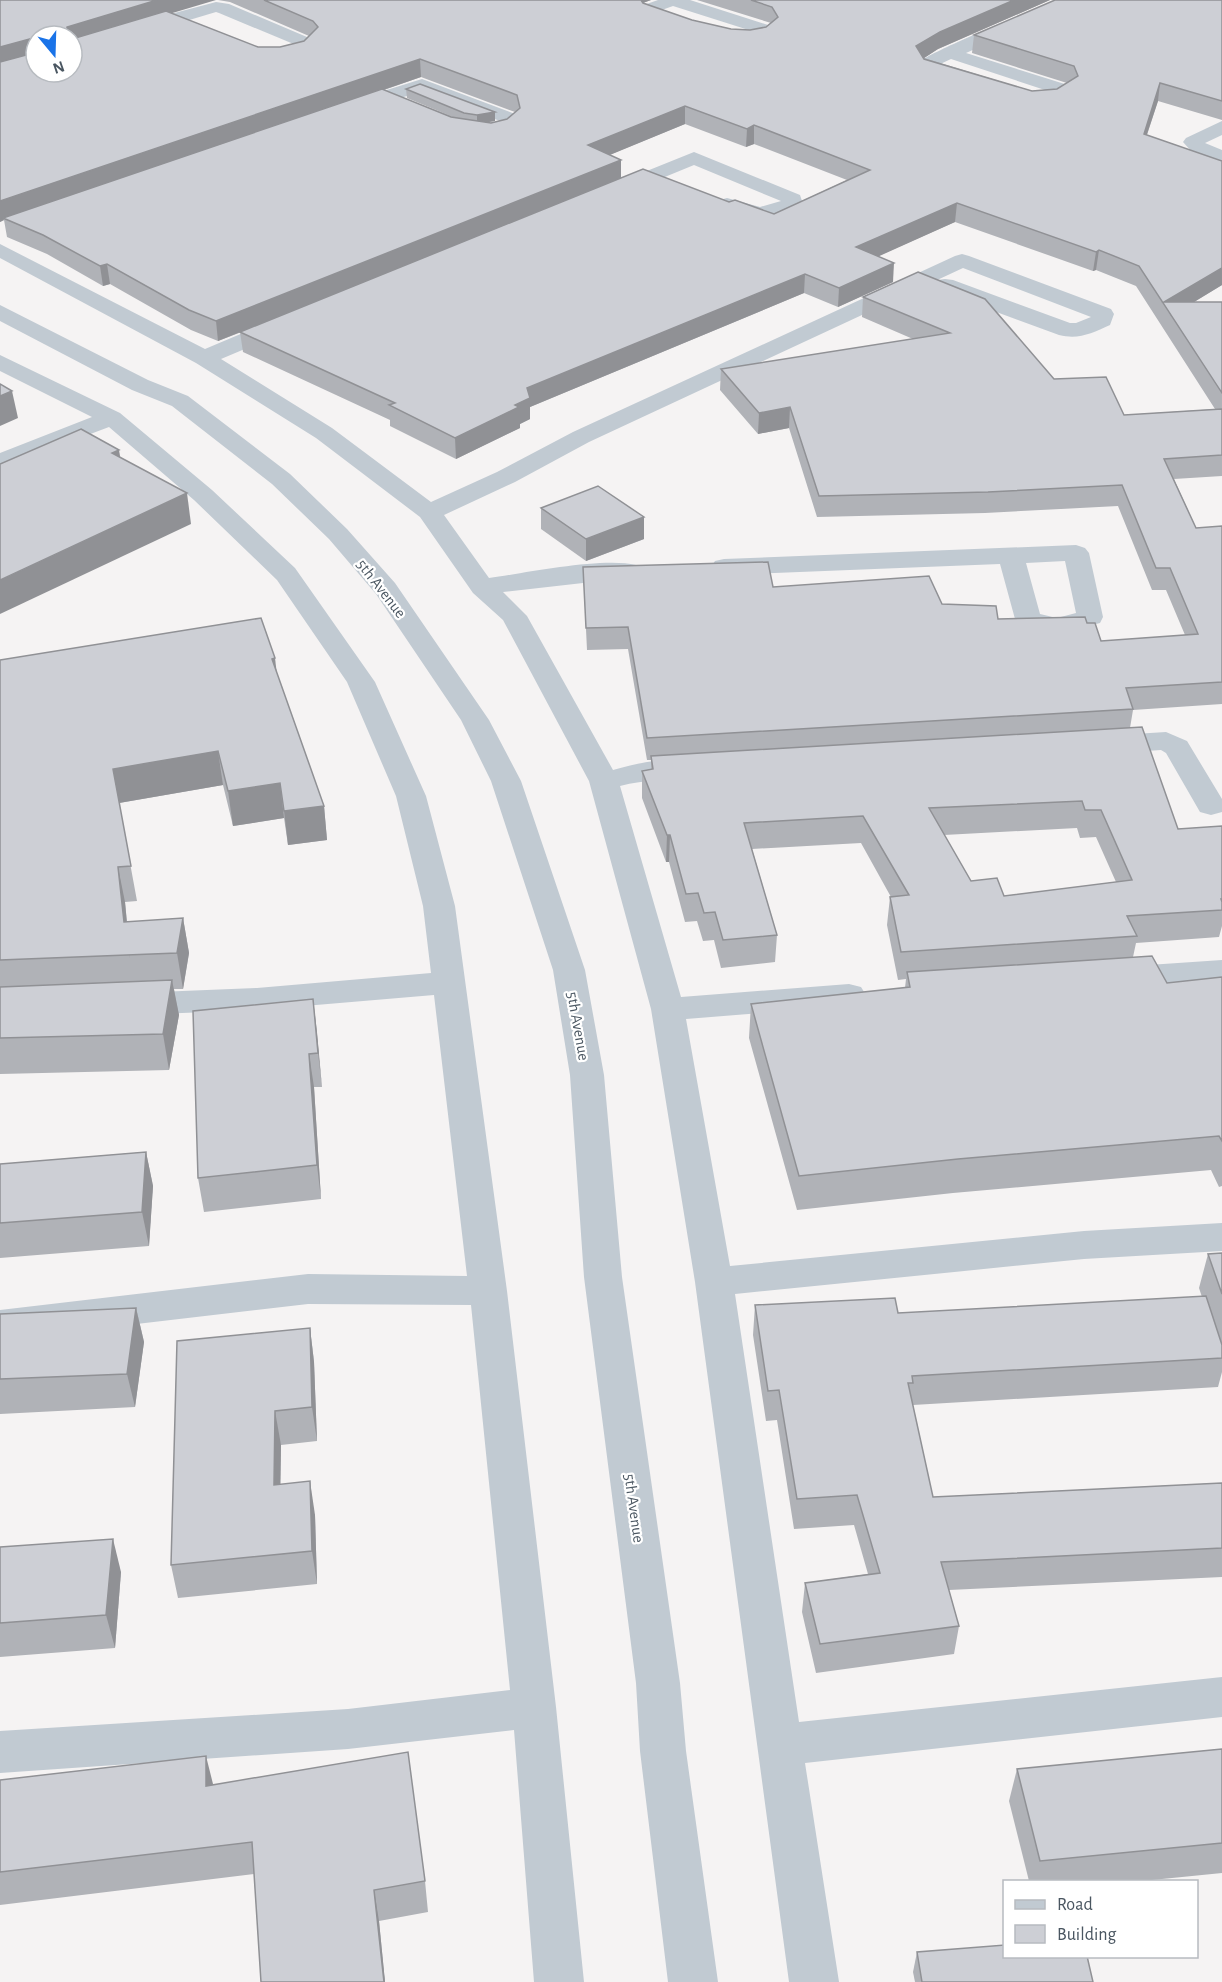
<svg xmlns="http://www.w3.org/2000/svg" width="1222" height="1982" font-family="'Alegreya Sans',sans-serif">
  <rect width="100%" height="100%" fill="#f5f3f3"/>
  <g fill="none" stroke-linecap="round" stroke-linejoin="round">
    <g fill="#c1cad2" fill-rule="evenodd">
      <path d="M658,0H690L771,26L775,34C764,47 741,48 726,44L723,40L726,36H746L755,32L673,6L659,11L686,20L689,24L686,28C672,31 646,21 638,10L641,6Z"/>
      <path d="M1056,0H1078L1076,4L966,53L1071,86L1074,92C1063,107 1041,109 1024,105L1022,101L1024,97L1042,96L1051,92L951,59L936,66L965,75L968,79L965,83L959,84L923,74L917,64C924,54 1036,9 1056,0Z"/>
      <path d="M216,2L229,4L314,40L317,44C286,89 200,39 163,24L160,20L163,16ZM216,12L219,13L296,45C272,65 211,31 186,21Z"/>
      <path d="M422,79L515,114L519,124C493,162 408,115 377,101L375,97L377,93ZM421,91L500,121V122C474,138 426,109 401,98Z"/>
      <polygon points="1222,121 1222,135 1205,143 1222,150 1222,163 1193,153 1183,142 1186,138"/>
      <path d="M694,152L800,195L803,204L800,208C776,217 758,222 733,213C727,211 721,210 717,204L720,200L727,198L760,207L781,201L694,165L621,195H607L604,191L607,187Z"/>
      <path d="M0,244L205,349L274,320L282,318L290,320L293,325L290,330L221,359L332,428L431,502L497,472L573,432L955,256L962,254L969,256L1111,309L1114,314L1110,325C1092,333 1079,340 1059,335L937,290L934,285L937,280L945,279L953,280L1070,323H1076L1091,317L963,268L589,442L515,482L444,515L489,578C526,573 602,557 636,565L640,571L636,577L503,592L527,616L613,770C638,763 669,756 695,763L700,769L695,775C671,781 645,779 620,786L681,997L849,984L861,987L866,995L861,1003L849,1006L686,1019L730,1266L1084,1231L1222,1223V1251L1084,1259L735,1294L799,1722L1222,1677V1717L805,1763L839,1982H789L695,1282L651,1009L589,781L503,620L473,593L420,517L316,438L196,363L0,258Z"/>
      <polygon points="0,305 148,380 188,396 290,474 347,529 395,583 489,720 521,781 585,970 604,1075 622,1277 680,1683 686,1751 718,1982 668,1982 640,1751 636,1683 584,1277 570,1075 553,970 491,781 461,720 376,594 329,539 272,484 172,406 132,390 0,321"/>
      <polygon points="0,355 120,413 212,490 295,568 375,682 426,796 455,906 507,1291 556,1707 584,1982 534,1982 514,1730 348,1749 0,1773 0,1731 348,1709 510,1690 471,1305 308,1304 0,1340 0,1310 308,1274 467,1276 434,995 257,1010 133,1015 121,1012 116,1004 121,996 133,993 257,988 431,973 423,906 396,796 347,682 277,580 194,500 109,427 0,468 0,453 92,417 0,371"/>
      <path d="M1076,545L1085,548L1089,553L1103,617L1100,623L1058,634L1018,625L1015,619L1000,564L724,575L715,573L711,567L715,561L724,559ZM1065,561L1076,613L1057,618L1040,614L1026,563Z"/>
      <polygon points="1166,732 1187,741 1222,799 1222,812 1211,815 1200,812 1166,753 1161,750 1102,754 1092,751 1087,745 1092,739 1102,736"/>
      <polygon points="1222,960 1222,982 1119,989 1107,986 1103,978 1107,970 1119,967"/>
    </g>
  </g>
  <g fill="#b0b2b7" fill-rule="evenodd">
    <path d="M0,0L171,13L258,47H280L304,41L309,36L230,2L218,0H651L643,3L692,20L731,29L750,30L766,27L771,23L697,0H1050L938,49L924,58L1032,91L1057,89L1067,83L972,53L974,35L1222,0V120L1158,101L1147,135L1222,161V285L1194,302H1222V476L1174,479L1196,528L1222,526V704L1133,710L1130,728L1178,829L1222,826V926L1219,937L1136,943L1133,957L1167,983L1222,977V1186L1219,1187L1211,1170L953,1193L797,1210L749,1038L751,1004L905,988L906,979L898,980L887,925L890,897H891L861,843L752,849L777,935L775,962L721,968L714,940L703,941L697,921L685,922L669,862H666L642,798V771L651,769V760H647L628,649L587,650L583,567L773,587L942,604L998,619L1087,623L1101,641L1185,635L1166,590H1152L1118,506L985,513L817,517L789,428L758,434L720,390L721,369L913,339L862,317L863,297L918,272L1054,379L1124,415L1215,409L1136,286L1096,270L1093,271L955,222L878,256L893,282L838,307L804,293L530,407V419L520,424V428L456,459L390,426V420L243,352L240,332L257,326L218,341L191,330L110,284L103,286L47,254L7,237L4,220L0,222ZM421,77L515,112L507,119L491,123L489,122L495,121V112L406,89L407,98L453,117L384,90ZM685,124L746,147L754,144L847,180L774,214L729,202L621,178L609,155ZM1077,828L1080,838L1096,837L1116,882L1004,896L971,881L944,835Z"/>
    <polygon points="541,508 644,539 586,561 541,529"/>
    <polygon points="0,660 277,673 324,806 327,840 288,845 284,818 233,826 223,785 119,803 137,901 125,902 127,922 183,918 189,953 183,989 174,989 179,1015 169,1070 0,1074"/>
    <polygon points="313,999 322,1087 314,1087 321,1199 204,1212 198,1178"/>
    <polygon points="146,1152 153,1186 149,1246 0,1258 0,1164"/>
    <polygon points="1222,1253 1222,1372 1218,1387 913,1405 933,1497 1222,1483 1222,1577 949,1590 959,1626 954,1654 816,1673 802,1612 805,1583 868,1574 854,1525 794,1529 777,1420 766,1421 753,1335 755,1305 898,1313 1202,1297 1199,1288 1208,1254"/>
    <polygon points="136,1308 144,1342 135,1407 0,1414 0,1314"/>
    <polygon points="310,1328 314,1362 317,1441 281,1445 280,1484 315,1515 317,1584 178,1598 171,1565"/>
    <polygon points="0,1547 121,1572 115,1648 0,1657"/>
    <polygon points="1222,1749 1222,1873 1142,1881 1029,1881 1009,1801 1017,1769"/>
    <polygon points="0,1780 213,1785 425,1881 428,1912 379,1921 385,1982 261,1982 254,1874 0,1905"/>
    <polygon points="917,1952 1093,1982 915,1982 913,1972"/>
  </g>
  <g fill="#909195">
    <polygon points="157,0 216,0 72,43 72,36 67,36 67,27"/>
    <polygon points="636,0 651,0 640,4"/>
    <polygon points="1014,0 1050,0 938,49 915,64 916,46 940,32"/>
    <polygon points="33,38 35,55 0,65 0,47"/>
    <polygon points="420,59 421,77 7,219 3,218 4,220 0,222 0,201"/>
    <polygon points="1160,83 1158,101 1141,152 1144,134"/>
    <polygon points="685,106 685,124 588,164 588,145"/>
    <polygon points="495,112 495,121 477,124 477,115"/>
    <polygon points="754,125 754,144 746,147 747,129"/>
    <polygon points="621,160 621,179 218,341 216,321"/>
    <polygon points="957,203 955,222 855,267 856,247"/>
    <polygon points="1099,250 1096,270 1093,271 1096,252"/>
    <polygon points="894,263 893,282 838,307 839,288"/>
    <polygon points="107,264 110,284 103,286 100,266"/>
    <polygon points="1222,268 1222,285 1171,316 1164,302"/>
    <polygon points="805,274 804,293 530,407 530,419 520,424 520,428 456,459 455,438 515,405 527,388"/>
    <polygon points="12,391 18,418 0,426 0,396"/>
    <polygon points="790,407 789,428 758,434 759,413"/>
    <polygon points="119,450 124,480 112,453"/>
    <polygon points="187,493 191,524 0,614 0,580"/>
    <polygon points="644,517 644,539 586,561 586,539"/>
    <polygon points="275,658 279,692 272,659"/>
    <polygon points="218,751 223,785 119,803 113,769"/>
    <polygon points="280,783 284,818 233,826 228,791"/>
    <polygon points="324,806 327,840 288,845 284,811"/>
    <polygon points="667,835 670,835 669,862 666,862"/>
    <polygon points="118,867 125,902 130,958 124,922"/>
    <polygon points="183,918 189,953 183,989 177,953"/>
    <polygon points="172,980 179,1015 169,1070 163,1034"/>
    <polygon points="313,999 317,1032 322,1087 318,1053"/>
    <polygon points="309,1054 314,1087 321,1199 317,1165"/>
    <polygon points="146,1152 153,1186 149,1246 142,1212"/>
    <polygon points="136,1308 144,1342 135,1407 127,1374"/>
    <polygon points="310,1328 314,1362 317,1441 312,1407"/>
    <polygon points="275,1411 281,1445 280,1519 274,1485"/>
    <polygon points="310,1481 315,1515 317,1584 312,1551"/>
    <polygon points="113,1539 121,1572 115,1648 106,1615"/>
    <polygon points="206,1756 214,1788 206,1786"/>
    <polygon points="374,1890 379,1921 385,1982 384,1982 379,1941"/>
  </g>
  <g fill="#cdcfd5" stroke="#909195" stroke-width="1.5" fill-rule="evenodd">
    <polygon points="0,0 157,0 67,27 67,36 36,36 36,72 72,72 72,39 166,11 258,47 280,47 304,41 318,27 313,21 264,0 641,0 643,3 692,20 731,29 750,30 766,27 778,17 772,7 751,0 1014,0 940,32 916,46 924,59 1032,91 1057,89 1078,76 1074,66 974,35 1055,0 1222,0 1222,101 1160,83 1144,134 1222,161 1222,268 1164,302 1222,302 1222,393 1139,266 1099,250 1096,252 957,203 856,247 894,263 839,288 805,274 527,388 530,398 515,405 519,407 455,438 389,405 395,403 240,332 643,169 729,202 735,200 774,214 870,170 754,125 747,129 685,106 588,145 621,160 216,321 189,310 107,264 100,266 43,235 3,218 382,89 451,117 491,123 507,119 520,108 517,95 420,59 0,201 0,62 34,53 35,40 33,38 0,47"/>
    <polygon points="420,84 495,112 477,115 464,113 406,89"/>
    <polygon points="918,272 985,299 1054,379 1106,377 1124,415 1222,409 1222,455 1164,459 1196,528 1222,526 1222,682 1126,688 1133,709 647,738 628,627 586,628 583,567 768,562 773,587 929,576 942,604 996,606 998,619 1085,617 1087,623 1095,623 1101,641 1198,634 1170,568 1156,568 1122,485 988,492 819,496 790,407 759,413 721,369 950,333 863,297"/>
    <polygon points="0,384 12,391 0,396"/>
    <polygon points="81,429 119,450 112,453 187,493 0,580 0,464"/>
    <polygon points="598,486 644,517 586,539 541,508"/>
    <polygon points="261,618 275,658 272,659 324,806 284,811 280,783 228,791 218,751 113,769 131,866 118,867 124,922 183,918 177,953 0,960 0,660"/>
    <path d="M1142,727L1178,829L1222,826V899H1221L1222,902V910L1127,916L1137,936L901,952L890,897L909,895L863,816L744,823L777,935L723,940L715,912L704,913L698,893L686,894L670,835H667L642,771L653,769L651,756ZM1082,801L1085,810H1101L1132,880L1004,896L997,878L971,881L929,808Z"/>
    <polygon points="1152,956 1167,983 1222,977 1222,1141 1219,1136 958,1159 799,1176 751,1004 910,987 907,972"/>
    <polygon points="172,980 163,1034 0,1038 0,987"/>
    <polygon points="313,999 318,1053 309,1054 317,1165 198,1178 193,1011"/>
    <polygon points="146,1152 142,1212 0,1223 0,1164"/>
    <polygon points="1222,1253 1222,1294 1208,1254"/>
    <polygon points="1206,1296 1222,1345 1222,1358 912,1376 913,1383 908,1383 933,1497 1222,1483 1222,1548 941,1562 959,1626 820,1644 805,1583 880,1573 857,1495 797,1499 779,1390 768,1391 755,1305 895,1298 898,1313"/>
    <polygon points="136,1308 127,1374 0,1379 0,1314"/>
    <polygon points="310,1328 312,1407 275,1411 274,1485 310,1481 312,1551 171,1565 177,1341"/>
    <polygon points="113,1539 106,1615 0,1623 0,1547"/>
    <polygon points="1222,1749 1222,1843 1040,1861 1017,1769"/>
    <polygon points="408,1752 425,1881 374,1890 384,1982 261,1982 252,1842 0,1872 0,1780 206,1756 206,1786"/>
    <polygon points="1005,1945 1005,1956 1087,1956 1093,1982 922,1982 917,1952"/>
  </g>
  <g text-anchor="middle" stroke-width="4.5" stroke-linejoin="round" paint-order="stroke">
    <g font-size="16" fill="#4a5661" stroke="#fff">
      <text transform="translate(382 588) rotate(52)" y="6">5th Avenue</text>
      <text transform="translate(579 1026) rotate(80)" y="6">5th Avenue</text>
      <text transform="translate(635 1508) rotate(82)" y="6">5th Avenue</text>
    </g>
  </g>
  <rect x="1003" y="1880" width="195" height="78" fill="#ffffff" stroke="#b7bbc0" stroke-width="1.5"/>
  <rect x="1015" y="1900" width="30" height="9" fill="#c1cad2" stroke="#b7bbc0" stroke-width="1.5"/>
  <text x="1057" y="1910" font-size="18" fill="#4a5661">Road</text>
  <rect x="1015" y="1925" width="30" height="18" fill="#cdcfd5" stroke="#b7bbc0" stroke-width="1.5"/>
  <text x="1057" y="1940" font-size="18" fill="#4a5661">Building</text>
  <g transform="translate(54 54) rotate(161)"><circle r="28" fill="#ffffff" stroke="#b7bbc0" stroke-width="1.5"/>
  <path d="M0-4.5L10 22L0 15L-10 22Z" fill="#1a73e8"/>
  <text y="-9" font-size="16" font-weight="bold" text-anchor="middle" fill="#4a5661">N</text>
  </g>
</svg>
